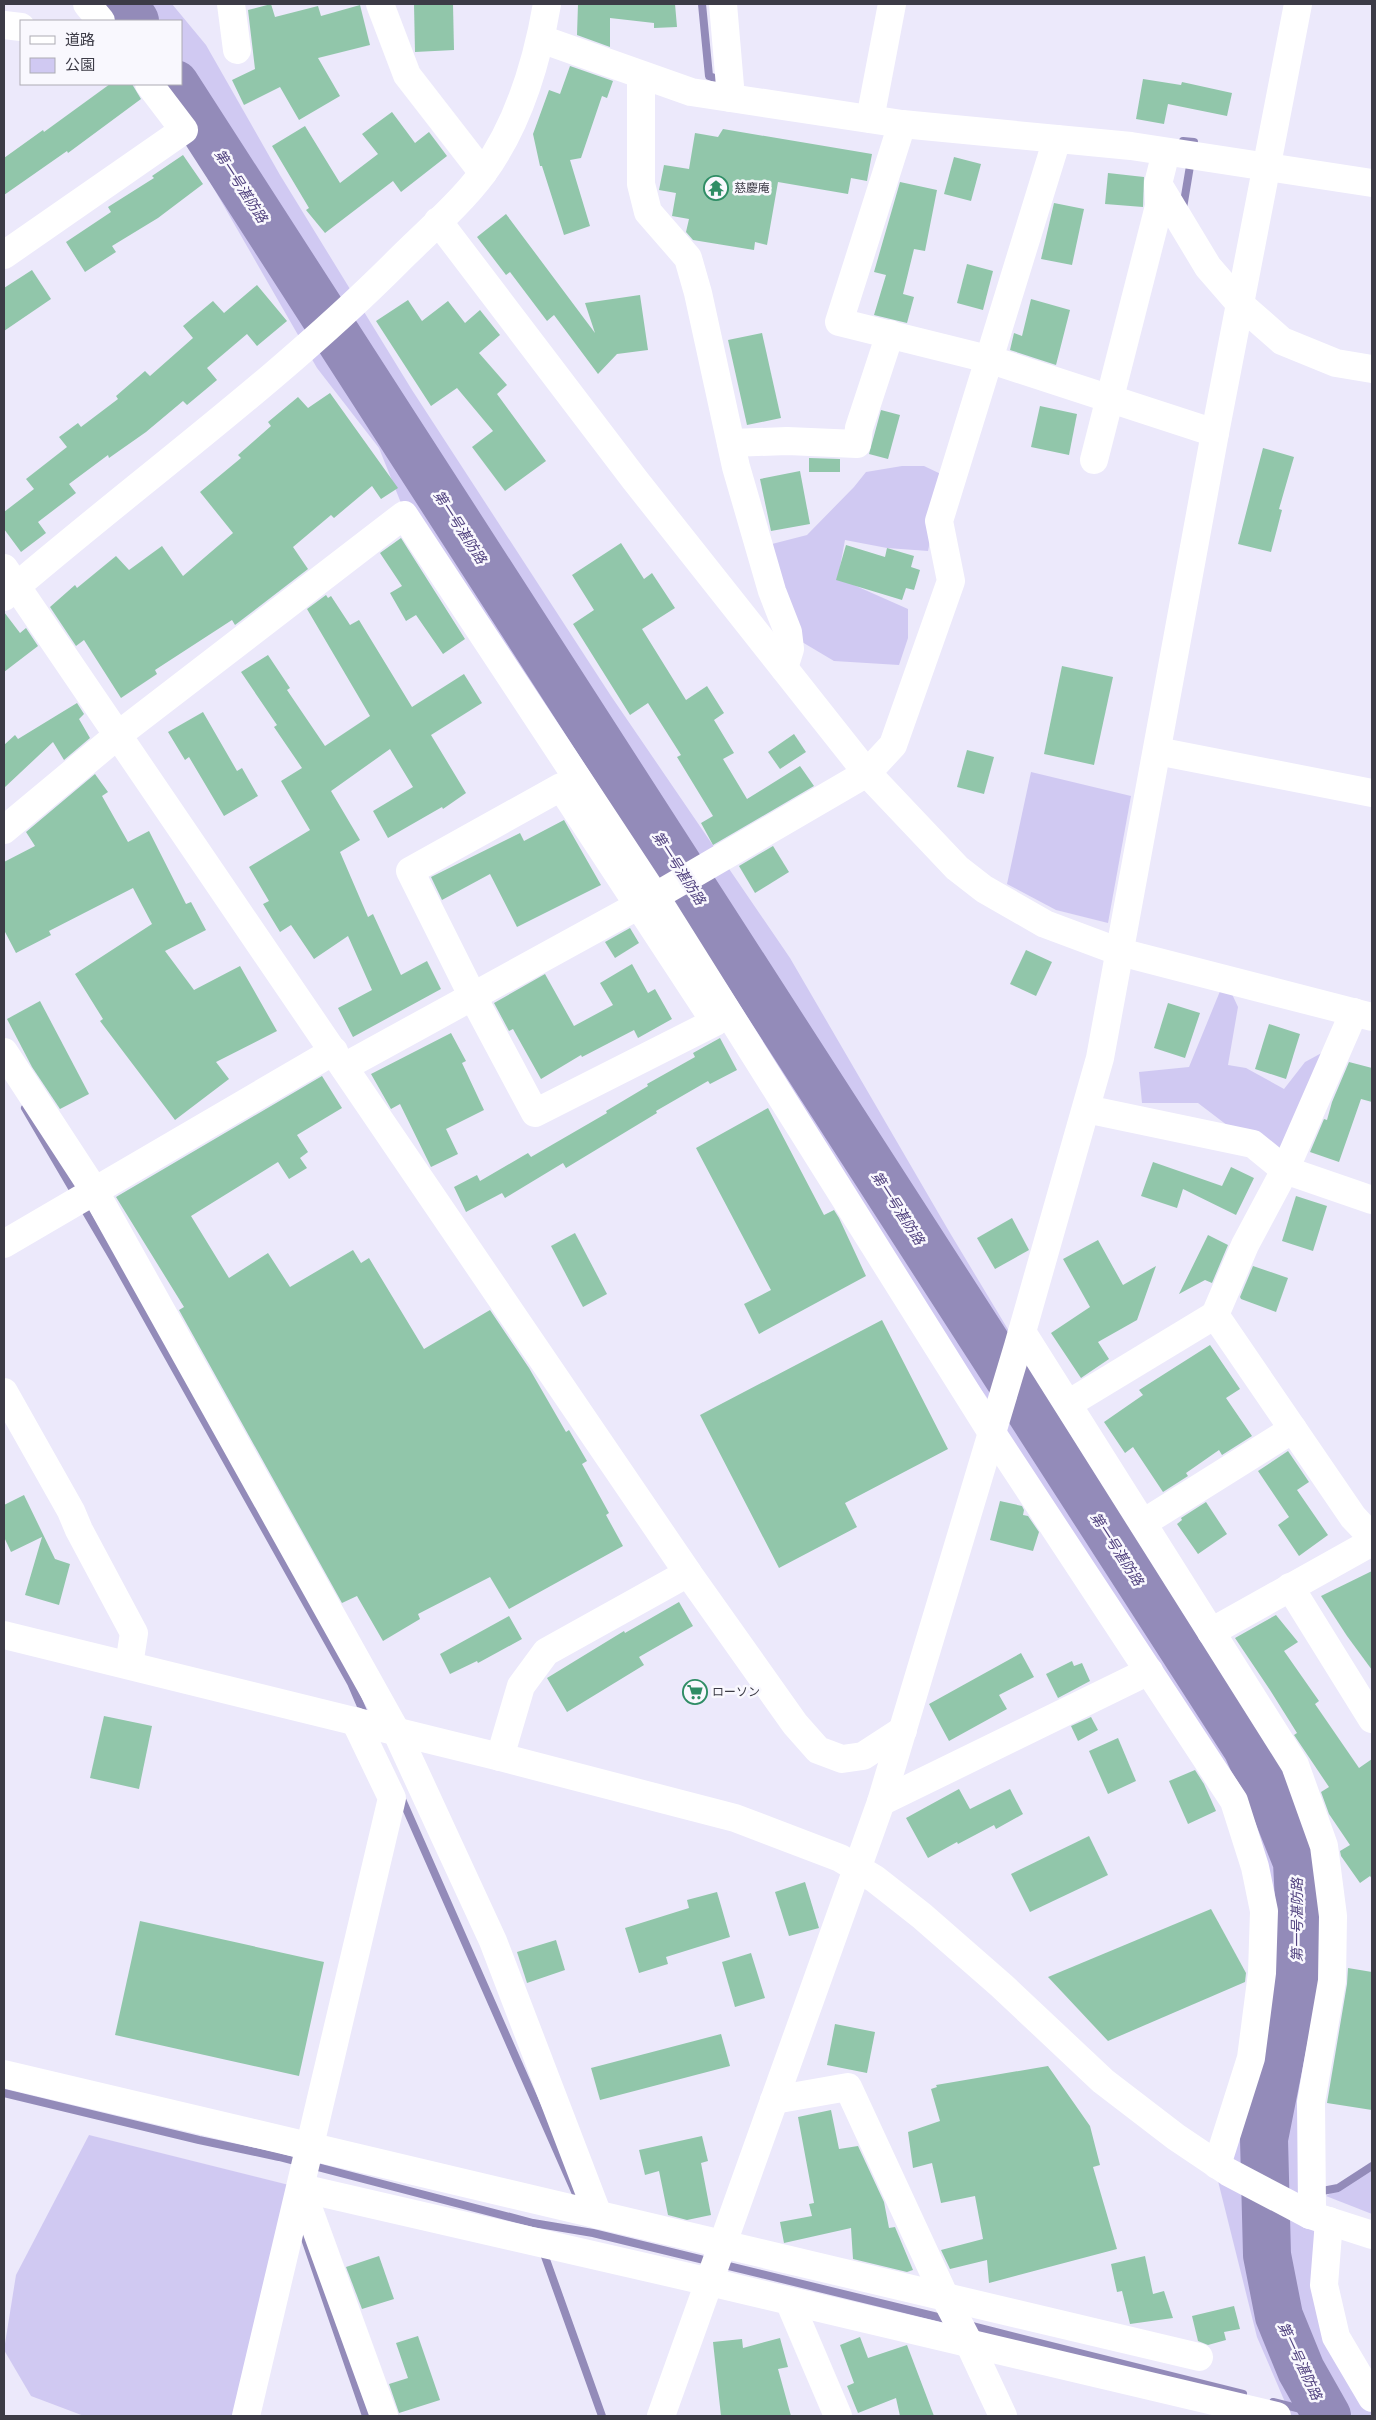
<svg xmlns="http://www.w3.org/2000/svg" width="1376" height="2420" font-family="'DM Sans','Noto Sans JP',sans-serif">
  <rect width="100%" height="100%" fill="#ece9fb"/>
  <g fill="#d0c9f2">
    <polygon points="87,4 172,4 206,45 280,175 412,390 611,696 790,958 950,1233 1018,1346 1279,1739 1333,1926 1312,2208 1317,2259 1372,2397 1372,2416 1291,2416 1257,2337 1216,2173 1262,1964 1234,1801 1020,1476 998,1413 843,1196 409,523 379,448 317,368 171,114 149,84 181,84 181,21 101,21"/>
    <polygon points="902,466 924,466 943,475 928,551 887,548 845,540 838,578 908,609 908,638 899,665 834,661 797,639 772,544 807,535 854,487 866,472"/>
    <polygon points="1031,772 1131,796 1108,923 1056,910 1007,884"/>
    <polygon points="1225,979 1238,1007 1228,1065 1246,1068 1284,1089 1305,1062 1329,1049 1278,1164 1198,1103 1142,1103 1139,1072 1189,1067"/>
    <polygon points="89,2135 301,2188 238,2416 84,2416 31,2396 4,2350 16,2275"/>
    <polygon points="1372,2166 1372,2214 1326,2196"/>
  </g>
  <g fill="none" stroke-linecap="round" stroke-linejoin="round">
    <g stroke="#938bb9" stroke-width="8">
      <polyline points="702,4 709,76 723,81"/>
      <polyline points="1183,141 1194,142 1183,208"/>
      <polyline points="25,1108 113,1258 351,1683 366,1718"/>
      <polyline points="401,1797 576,2194"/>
      <polyline points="4,2093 199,2140 279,2157 533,2223 593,2233 950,2320"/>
      <polyline points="1317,2192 1338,2188 1372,2166"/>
      <polyline points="304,2236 366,2416"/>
      <polyline points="543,2251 602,2416"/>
      <polyline points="968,2325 1243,2394"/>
      <polyline points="1273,2402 1325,2415"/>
    </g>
    <g stroke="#938bb9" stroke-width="48">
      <polyline points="124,4 135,21"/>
      <polyline points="175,84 1247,1748 1252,1759 1262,1775 1297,1862 1300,1922 1297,1973 1264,2139 1267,2255 1279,2316 1301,2370 1327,2416"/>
    </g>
  </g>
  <g fill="#91c6aa">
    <polygon points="271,4 275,17 318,6 321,16 360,5 370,45 318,58 340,96 299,120 280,87 244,105 232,80 255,69 248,10"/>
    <polygon points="414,4 453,4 454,50 415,52"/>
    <polygon points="578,4 675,4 677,27 654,28 654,23 610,18 610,47 577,35"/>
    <polygon points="570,66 613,81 607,98 602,96 581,158 570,160 590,226 564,235 542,166 540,166 533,134 549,90 560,94"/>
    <polygon points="1143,79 1181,85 1182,82 1232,93 1227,116 1168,104 1164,124 1136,119"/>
    <polygon points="110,84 132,84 141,99 68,153 67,151 4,195 4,158 43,130 44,132"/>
    <polygon points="392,112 415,143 429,132 447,156 401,192 393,181 325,233 306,210 309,208 272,146 305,126 340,183 378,154 362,134"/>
    <polygon points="723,129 872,154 867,181 851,178 848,194 778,182 767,245 755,242 754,250 693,240 686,232 689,219 672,216 676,193 659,190 664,165 689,169 695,133 718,137"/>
    <polygon points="183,155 203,184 158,218 112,246 116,252 85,272 66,242 111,212 108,207 154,178 152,176"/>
    <polygon points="954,157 981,164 971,201 944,194"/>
    <polygon points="1108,173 1144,177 1143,207 1105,204"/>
    <polygon points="900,182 937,190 925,251 914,249 903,294 914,297 907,323 874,315 886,275 874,272"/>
    <polygon points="1054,203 1084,209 1072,265 1041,259"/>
    <polygon points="506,214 595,333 585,303 640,295 648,350 617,354 598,374 554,315 547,321 510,272 506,275 477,237"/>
    <polygon points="967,264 993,271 983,310 957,303"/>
    <polygon points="32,270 51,299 4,331 4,288"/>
    <polygon points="257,285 287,321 257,346 247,334 207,368 217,380 187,405 183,401 146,432 109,458 108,455 69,484 76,493 38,522 46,533 21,552 4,529 4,512 34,489 26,479 67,447 59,437 78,423 81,427 118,399 116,396 145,371 150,376 193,338 183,326 213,301 224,313"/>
    <polygon points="1031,299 1070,310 1056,365 1010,350 1014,333 1022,336"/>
    <polygon points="408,300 422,321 448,301 465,323 480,310 500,335 479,353 507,385 497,394 546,461 505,491 472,447 493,431 457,388 431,406 376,321"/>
    <polygon points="762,333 781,418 747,425 728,340"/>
    <polygon points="330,393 398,488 381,499 372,486 334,518 331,515 293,547 308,569 235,625 232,620 155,670 157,674 121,698 84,640 76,646 50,607 75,585 77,588 116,556 129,570 162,546 183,576 233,533 200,492 241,458 238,455 271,426 268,422 298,397 308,408"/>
    <polygon points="1040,406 1077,414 1069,455 1031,447"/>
    <polygon points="881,410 900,415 888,459 869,454"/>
    <polygon points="1263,448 1294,457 1279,509 1282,510 1271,552 1238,544"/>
    <polygon points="809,458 840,459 840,472 809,472"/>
    <polygon points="800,471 810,524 771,531 760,479"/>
    <polygon points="401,538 465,639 443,654 416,615 406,621 390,593 402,586 380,553"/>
    <polygon points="621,543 644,579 652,573 675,608 642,629 686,700 707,686 724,713 714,720 734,753 723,759 747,799 800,766 814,786 713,845 701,823 713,816 677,757 681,755 648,703 630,715 573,624 594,610 572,575"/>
    <polygon points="846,545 885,557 887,548 914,556 911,567 920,570 914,590 906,588 902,600 836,580"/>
    <polygon points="326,595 328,598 331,596 350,625 359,620 412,707 464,674 482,703 431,735 466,793 443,809 442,807 388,838 373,811 413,787 390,749 331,791 360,840 340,852 368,917 373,914 401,975 427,961 441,989 353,1037 338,1008 372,990 348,936 314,959 291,925 280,932 263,904 269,901 249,867 310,830 281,781 302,768 274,727 277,725 241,672 268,655 290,688 287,690 325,746 370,716 307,609"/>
    <polygon points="4,612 20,633 26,628 38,646 4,672"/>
    <polygon points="1062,666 1113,677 1094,765 1044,754"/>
    <polygon points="77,703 84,714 79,719 90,738 64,760 53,742 4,788 4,745 15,735 18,739"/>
    <polygon points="203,712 237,771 242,768 258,796 224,816 189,757 185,760 168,732"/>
    <polygon points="794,734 806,752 780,769 768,752"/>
    <polygon points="967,750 994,757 984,794 957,787"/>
    <polygon points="95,774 108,792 102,796 128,842 149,831 186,904 191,902 206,930 165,951 194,990 240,966 277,1031 216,1062 229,1079 175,1120 100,1021 103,1019 75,974 152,924 133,888 49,931 51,935 16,953 4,930 4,862 35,846 26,832"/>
    <polygon points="564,820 601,885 517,927 490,874 442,900 431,877 520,833 524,841"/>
    <polygon points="773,846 789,872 755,893 739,866"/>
    <polygon points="630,928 639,943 615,958 605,942"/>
    <polygon points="1026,950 1052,962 1036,996 1010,984"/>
    <polygon points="632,964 648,993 655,989 672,1019 638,1038 634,1030 582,1057 581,1055 541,1079 513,1029 509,1031 494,1003 545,974 574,1026 613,1005 600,983"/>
    <polygon points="40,1001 89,1094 60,1109 32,1067 7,1019"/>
    <polygon points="1168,1003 1200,1013 1185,1058 1154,1048"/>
    <polygon points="1269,1024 1300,1034 1286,1079 1255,1069"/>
    <polygon points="451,1033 466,1061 462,1063 484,1110 446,1129 458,1154 431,1167 400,1104 391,1109 371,1074"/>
    <polygon points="720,1038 737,1070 710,1084 708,1081 656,1111 657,1113 566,1168 563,1163 505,1198 502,1193 466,1212 454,1187 477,1175 480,1181 528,1153 531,1157 607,1113 606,1111 648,1086 647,1084 695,1057 693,1053"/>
    <polygon points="1349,1062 1372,1068 1372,1102 1361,1099 1339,1162 1310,1152 1324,1119 1327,1120 1332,1102"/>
    <polygon points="322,1076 342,1108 297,1135 308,1152 300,1158 307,1168 289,1179 278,1162 191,1216 229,1278 268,1253 290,1287 353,1250 361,1263 369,1258 424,1349 490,1310 529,1368 566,1432 569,1430 587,1461 582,1464 609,1513 606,1515 623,1546 509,1609 490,1577 418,1614 420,1619 383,1641 357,1596 342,1603 179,1310 184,1307 116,1197"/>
    <polygon points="768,1108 824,1215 834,1210 839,1218 866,1276 759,1334 744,1304 771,1290 696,1148"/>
    <polygon points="1153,1162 1222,1186 1231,1167 1254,1178 1236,1215 1183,1189 1177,1208 1141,1196"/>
    <polygon points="1296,1196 1327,1206 1313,1251 1282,1241"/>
    <polygon points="1012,1218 1029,1250 995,1269 977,1238"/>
    <polygon points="575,1233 607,1294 583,1307 551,1246"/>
    <polygon points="1208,1235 1228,1245 1212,1283 1205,1280 1179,1294"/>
    <polygon points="1098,1240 1123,1285 1156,1266 1137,1320 1098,1342 1109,1359 1081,1378 1051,1333 1090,1307 1063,1259"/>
    <polygon points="1253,1266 1288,1278 1276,1312 1241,1299 1240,1297"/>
    <polygon points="882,1320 948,1449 845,1503 857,1527 779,1568 700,1415"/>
    <polygon points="1210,1345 1240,1389 1226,1398 1252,1436 1222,1455 1219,1450 1186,1473 1188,1476 1163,1492 1133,1447 1125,1453 1104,1422 1143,1395 1139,1390"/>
    <polygon points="1288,1451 1309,1482 1297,1490 1328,1535 1299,1556 1278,1525 1289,1517 1258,1471"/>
    <polygon points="24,1495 55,1559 70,1564 59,1605 25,1595 42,1537 11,1552 4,1537 4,1505"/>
    <polygon points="1000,1501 1022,1506 1024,1510 1023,1515 1028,1516 1039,1532 1033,1551 990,1540"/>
    <polygon points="1206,1502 1227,1534 1198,1554 1177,1524 1182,1520 1181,1518"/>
    <polygon points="1372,1571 1372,1670 1347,1636 1321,1596"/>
    <polygon points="679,1602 693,1626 639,1657 644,1665 567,1712 547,1678 624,1631 625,1633"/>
    <polygon points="1276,1615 1298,1642 1284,1651 1319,1701 1315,1704 1359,1768 1372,1759 1372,1879 1370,1876 1360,1883 1341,1856 1340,1851 1350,1845 1329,1814 1321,1792 1329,1787 1294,1735 1297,1733 1270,1690 1235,1638"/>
    <polygon points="509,1616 522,1639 478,1663 477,1661 450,1674 440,1654"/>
    <polygon points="1021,1653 1034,1677 999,1695 1007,1709 949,1741 929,1704"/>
    <polygon points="1072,1661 1074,1666 1082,1663 1090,1681 1058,1698 1046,1674"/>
    <polygon points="104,1716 152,1726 139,1789 90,1778"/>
    <polygon points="1091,1717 1098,1730 1078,1741 1071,1726"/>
    <polygon points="1118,1738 1136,1781 1108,1794 1089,1751"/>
    <polygon points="1195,1770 1204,1784 1216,1811 1188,1824 1169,1781"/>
    <polygon points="959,1789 970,1809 1010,1789 1023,1814 996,1829 994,1825 958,1844 957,1842 928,1858 906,1818"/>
    <polygon points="1089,1836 1108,1875 1030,1912 1011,1874"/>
    <polygon points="805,1882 819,1928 789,1936 775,1892"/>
    <polygon points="717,1892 730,1937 666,1957 668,1964 639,1973 625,1928 689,1908 687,1900"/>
    <polygon points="1211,1909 1246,1973 1245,1982 1108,2041 1048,1977"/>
    <polygon points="140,1921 324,1962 299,2076 115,2035"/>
    <polygon points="556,1940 565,1970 527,1983 517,1952"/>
    <polygon points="751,1953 765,1998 735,2007 722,1962"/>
    <polygon points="1348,1968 1372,1972 1372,2110 1327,2103 1347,1984"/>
    <polygon points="835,2024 875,2032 867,2073 827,2065"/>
    <polygon points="721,2034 730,2066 600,2100 591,2068"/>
    <polygon points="1048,2066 1090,2126 1100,2165 1093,2167 1117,2249 989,2283 987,2260 950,2269 941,2250 983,2239 975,2196 941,2203 932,2163 913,2168 908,2132 940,2121 931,2089 937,2087 936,2085"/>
    <polygon points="831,2110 839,2149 858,2146 884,2202 889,2228 895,2227 913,2270 907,2272 853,2259 851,2228 784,2243 780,2222 812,2216 809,2204 814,2203 798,2117"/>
    <polygon points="702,2136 708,2161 701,2163 711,2215 687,2220 668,2215 659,2171 645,2175 639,2150"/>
    <polygon points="379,2256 394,2299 362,2309 346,2267"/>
    <polygon points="1145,2256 1153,2294 1164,2291 1173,2318 1130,2324 1122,2291 1117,2292 1111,2264"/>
    <polygon points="1234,2306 1240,2329 1224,2332 1226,2340 1208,2345 1198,2341 1192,2316"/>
    <polygon points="418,2336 440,2400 399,2413 389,2384 408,2378 396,2343"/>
    <polygon points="860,2337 868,2358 907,2345 934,2416 900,2416 896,2398 858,2413 847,2386 854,2383 840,2345"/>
    <polygon points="780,2338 788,2367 778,2369 791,2416 721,2416 713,2342 742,2339 743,2348"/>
  </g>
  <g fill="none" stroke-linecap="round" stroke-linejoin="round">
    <g stroke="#fff" stroke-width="28">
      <polyline points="87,4 101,21"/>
      <polyline points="231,4 237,50"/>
      <polyline points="380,4 407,75 483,173"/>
      <polyline points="723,4 731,98"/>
      <polyline points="4,25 21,27"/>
      <polyline points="541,39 691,92 902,124 1131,146 1372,183"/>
      <polyline points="641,75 641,184 648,212 688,258 698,293 736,467 772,591 788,632 790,649 784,668"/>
      <polyline points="870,119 892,4"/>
      <polyline points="902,124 839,322 988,359 1215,433"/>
      <polyline points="1158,184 1208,267 1241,305 1282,341 1336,363 1372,369"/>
      <polyline points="438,221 635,480 867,773 957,868 984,889 1045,924 1120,952 1372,1017"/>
      <polyline points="4,255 184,130 149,84"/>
      <polyline points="731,443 787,441 857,444 859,428 890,334"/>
      <polyline points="1094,460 1159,206 1158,184 1166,152"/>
      <polyline points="4,568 688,1573 546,1652 521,1686 500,1757"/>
      <path d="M4,597C134,485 275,384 397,262C424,235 461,203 483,173C518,125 537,62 547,4"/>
      <polyline points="1157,751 1372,793"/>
      <polygon points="561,787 715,1022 535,1113 473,997 410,871"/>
      <polyline points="4,830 118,735 404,515 655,896 992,1433 1234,1801 1255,1867 1264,1911 1262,1973 1251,2058 1217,2165"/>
      <polyline points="1354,1012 1285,1170 1245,1245 1215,1315 1353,1517 1372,1537"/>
      <polyline points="4,1052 94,1190 396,1731 493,1941 598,2215"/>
      <polyline points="344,1067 661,893 867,773 893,745 951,581 939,521 1057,139"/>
      <polyline points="1086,1109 1253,1144 1285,1170 1372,1200"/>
      <polyline points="4,1244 334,1051"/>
      <polyline points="1022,1332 1295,1765 1324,1846 1333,1916 1332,1981 1311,2102 1312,2208 1310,2215"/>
      <polyline points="4,1392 71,1511 79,1530 134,1633 129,1665"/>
      <polyline points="1068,1404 1215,1315"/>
      <polyline points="1143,1523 1293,1429"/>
      <polyline points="688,1573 795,1724 818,1750 842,1759 863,1756 903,1730"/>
      <polyline points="1290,1587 1372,1719"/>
      <polyline points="1211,1632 1372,1542"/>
      <polyline points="4,1635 500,1757 735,1818 840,1858 875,1879 922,1916 1002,1986 1103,2081 1176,2137 1228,2172 1310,2215 1372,2235"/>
      <polyline points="881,1802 1149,1671"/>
      <polyline points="4,2074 1199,2357"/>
      <polyline points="774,2100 848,2087 945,2297 969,2343 1003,2416"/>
      <polyline points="301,2188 710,2282 1277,2416"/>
      <polyline points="301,2188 384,2416"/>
      <polyline points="1329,2221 1324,2285 1336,2337 1372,2398"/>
      <polyline points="789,2301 838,2416"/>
      <polyline points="246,2416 392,1798 355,1721"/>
      <polyline points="661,2416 881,1802 1018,1346 1100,1058 1215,433 1298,4"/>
    </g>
  </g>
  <defs>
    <symbol id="temple-ring" viewBox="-11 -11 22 22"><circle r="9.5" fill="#f9f8fe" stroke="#2f8d65" stroke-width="1.5"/><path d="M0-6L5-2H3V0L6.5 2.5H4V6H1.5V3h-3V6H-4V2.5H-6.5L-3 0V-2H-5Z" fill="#2f8d65"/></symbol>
    <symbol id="supermarket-ring" viewBox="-11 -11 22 22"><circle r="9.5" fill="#f9f8fe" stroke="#2f8d65" stroke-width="1.5"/><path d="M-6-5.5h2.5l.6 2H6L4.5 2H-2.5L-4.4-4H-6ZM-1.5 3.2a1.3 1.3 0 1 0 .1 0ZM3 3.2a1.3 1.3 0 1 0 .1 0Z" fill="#2f8d65"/></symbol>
  </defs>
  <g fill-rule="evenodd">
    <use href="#temple-ring" x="702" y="174" width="28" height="28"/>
    <use href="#supermarket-ring" x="681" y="1678" width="28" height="28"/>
  </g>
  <g text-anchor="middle" stroke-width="5" stroke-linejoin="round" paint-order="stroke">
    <g font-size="12" fill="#3c3b46" stroke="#f9f8fe" text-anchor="start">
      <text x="734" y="192">慈慶庵</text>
      <text x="712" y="1696">ローソン</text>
    </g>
    <g font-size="14" font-style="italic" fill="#51427f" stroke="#f9f8fe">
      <text transform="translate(241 186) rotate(57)" y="5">第一号湛防路</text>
      <text transform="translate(460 527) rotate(57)" y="5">第一号湛防路</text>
      <text transform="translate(679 868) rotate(57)" y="5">第一号湛防路</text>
      <text transform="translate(898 1208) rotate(57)" y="5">第一号湛防路</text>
      <text transform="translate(1117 1549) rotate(57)" y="5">第一号湛防路</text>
      <text transform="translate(1297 1920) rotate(-90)" y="5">第一号湛防路</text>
      <text transform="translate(1300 2361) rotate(65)" y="5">第一号湛防路</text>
    </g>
  </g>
  <rect width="1376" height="2420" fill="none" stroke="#3c3b46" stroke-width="10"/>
  <rect x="20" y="20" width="162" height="65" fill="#f9f8fe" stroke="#adacb4"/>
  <rect x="30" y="36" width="25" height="8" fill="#ffffff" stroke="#adacb4"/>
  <text x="65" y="45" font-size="15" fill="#3c3b46">道路</text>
  <rect x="30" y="58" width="25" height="15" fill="#d0c9f2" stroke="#adacb4"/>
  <text x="65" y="70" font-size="15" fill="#3c3b46">公園</text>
</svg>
